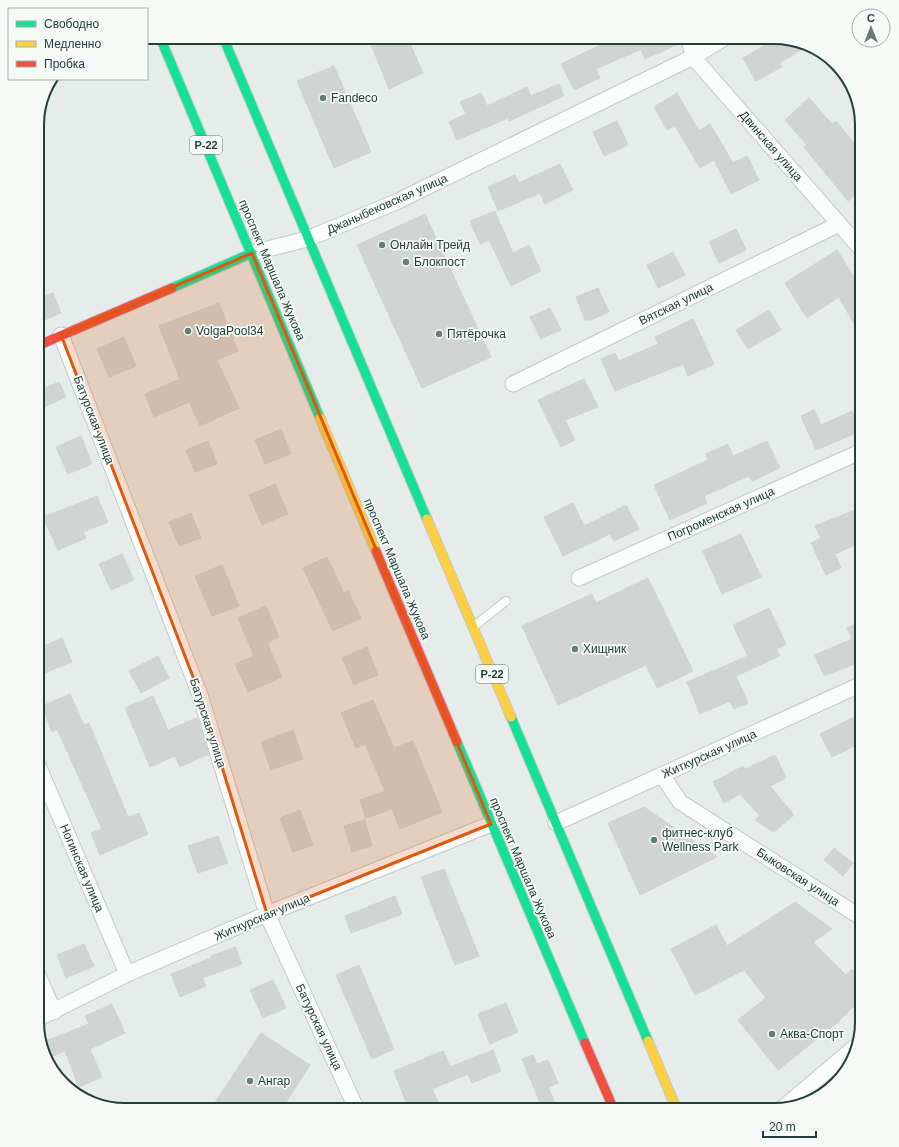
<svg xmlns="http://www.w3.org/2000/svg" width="899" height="1147" font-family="Arial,sans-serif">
  <rect width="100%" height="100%" fill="#e6ece9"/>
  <g fill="#d0d5d3" stroke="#cfd4d2">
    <polygon points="368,37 407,37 423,73 389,89"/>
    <polygon points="601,37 680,37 681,43 645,59 641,49 596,69 600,78 574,90 561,64 604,43"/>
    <polygon points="779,37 808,46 779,63 782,67 756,81 743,58"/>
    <polygon points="334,66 371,152 334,168 297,81"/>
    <polygon points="559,84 564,96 509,121 508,118 457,140 449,122 466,114 460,102 481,93 487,106 527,87 531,96"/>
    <polygon points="677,93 699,131 710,124 733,163 747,156 759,180 731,194 714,160 700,168 675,126 667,130 654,107"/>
    <polygon points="809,98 832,124 836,121 862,153 862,159 856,164 862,172 862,189 848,201 804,147 807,145 785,120"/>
    <polygon points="617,121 628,145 604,156 593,132"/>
    <polygon points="560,164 573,190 545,204 540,193 498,211 488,187 515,175 519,183"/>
    <polygon points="495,211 513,253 529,245 541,271 511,286 489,240 480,244 470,221"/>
    <polygon points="425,214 491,357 422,388 357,245"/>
    <polygon points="736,229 746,250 719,263 709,242"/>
    <polygon points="837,250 862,290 862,338 839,297 807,318 785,283"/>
    <polygon points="673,252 685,275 658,288 647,265"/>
    <polygon points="598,288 609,312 591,320 585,320 576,297"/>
    <polygon points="53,293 61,313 37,323 37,299"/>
    <polygon points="219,303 238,351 217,360 239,408 200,426 189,402 154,417 145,394 180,379 159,326"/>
    <polygon points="550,308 561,330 541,339 530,317"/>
    <polygon points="769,310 781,330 748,349 736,330"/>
    <polygon points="693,319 714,364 688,376 683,364 615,391 601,359 615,353 619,361 658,344 655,337"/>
    <polygon points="124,337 136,366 109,377 97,349"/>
    <polygon points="584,379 598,407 565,420 575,440 561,447 538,400"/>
    <polygon points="59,382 66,397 37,410 37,392"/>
    <polygon points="814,410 821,425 852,411 861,431 816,450 801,416"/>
    <polygon points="281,429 291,454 265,464 255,440"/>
    <polygon points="81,436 92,464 68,474 56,447"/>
    <polygon points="208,441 217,464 195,472 186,450"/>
    <polygon points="767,441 780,468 752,481 749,476 704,496 707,503 670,520 654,485 708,460 706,454 728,444 733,456"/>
    <polygon points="275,484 288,514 262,525 249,495"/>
    <polygon points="97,496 108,522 83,532 86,538 58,550 43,517"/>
    <polygon points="573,503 584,526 626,505 639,529 614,541 610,534 563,556 544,517"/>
    <polygon points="862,507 862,542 835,554 841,568 826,575 811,543 821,538 815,526"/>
    <polygon points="191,513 201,538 179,546 169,522"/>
    <polygon points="741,534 761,577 722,594 703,551"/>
    <polygon points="122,554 134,580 111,590 99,564"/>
    <polygon points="327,557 344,593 348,591 361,618 333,631 303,568"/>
    <polygon points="222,565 239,606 212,616 195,576"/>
    <polygon points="648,578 693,671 657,688 646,665 558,705 522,626 592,594 596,603"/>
    <polygon points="266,606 279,637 267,643 282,677 248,692 235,664 254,656 238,618"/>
    <polygon points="769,608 786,644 776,649 780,656 736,676 748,703 734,709 730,701 700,714 687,682 748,656 733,625"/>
    <polygon points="862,621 862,661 824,676 815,655 852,639 847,628"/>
    <polygon points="62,638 72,662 42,674 37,662 37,649"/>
    <polygon points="367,647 378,675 354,685 342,658"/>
    <polygon points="158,656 169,678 141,693 129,671"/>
    <polygon points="70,694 84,725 89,723 128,817 139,813 148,834 100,855 91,833 102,829 57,729 52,732 42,706"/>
    <polygon points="153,696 168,730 197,718 209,754 180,767 175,756 150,767 125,708"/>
    <polygon points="373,700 394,748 413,741 442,812 400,829 392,809 366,818 360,800 385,791 365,744 356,748 341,713"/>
    <polygon points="862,713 862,742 832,757 820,734"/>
    <polygon points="293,730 303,759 271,770 261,742"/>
    <polygon points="775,755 786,778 770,786 794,815 774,832 755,820 760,816 740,794 724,803 713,782 743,766 745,769"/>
    <polygon points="644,807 717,857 640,895 608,823"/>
    <polygon points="300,810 313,845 293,852 280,818"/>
    <polygon points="365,820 372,846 352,852 344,826"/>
    <polygon points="218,836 228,863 198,873 188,846"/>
    <polygon points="834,848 853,863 843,876 824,860"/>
    <polygon points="444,869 479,956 455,965 421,877"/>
    <polygon points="395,896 402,914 351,933 345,916"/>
    <polygon points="795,902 832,929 813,942 846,975 852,969 862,978 862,998 837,1023 778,1070 738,1020 766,998 744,970 695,995 671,949 716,925 727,946"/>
    <polygon points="84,944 94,966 66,978 57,955"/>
    <polygon points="235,947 242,964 202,978 206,986 180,997 171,974 211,958 211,956"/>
    <polygon points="359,965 394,1049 372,1059 336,975"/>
    <polygon points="273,980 286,1008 263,1018 250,990"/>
    <polygon points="506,1003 518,1032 490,1044 478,1014"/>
    <polygon points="112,1004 125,1033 90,1049 102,1077 79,1087 65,1051 48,1058 43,1042 89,1024 85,1016"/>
    <polygon points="261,1033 310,1065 281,1110 210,1110"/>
    <polygon points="493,1050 501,1071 472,1083 468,1074 432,1089 442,1110 409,1110 394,1071 443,1051 450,1067"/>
    <polygon points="533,1055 537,1064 548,1060 558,1083 548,1087 558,1110 543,1110 522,1059"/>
  </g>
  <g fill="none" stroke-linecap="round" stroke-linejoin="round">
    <defs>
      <polyline id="lane" points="473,627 506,601"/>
      <g id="street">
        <polyline points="689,37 693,57 862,250"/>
        <polyline points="252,253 307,239 396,202 693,57 726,37"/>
        <polyline points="61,335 200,695 267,914 357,1110"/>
        <polyline points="513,384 839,224"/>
        <polyline points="579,578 862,451"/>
        <polyline points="37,763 127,974"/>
        <polyline points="662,775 680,802 862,918"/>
        <polyline points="556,823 862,684"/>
        <polyline points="37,973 54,1012"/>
        <polyline points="37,1019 127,974 267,914 491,824"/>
        <polyline points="784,1107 855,1047"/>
      </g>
      <g id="fast">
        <polyline points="160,37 320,418"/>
        <polyline points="223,37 427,519"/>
        <polyline points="172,288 252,253"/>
        <polyline points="511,717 648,1041"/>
        <polyline points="457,742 585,1043"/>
      </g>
      <g id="slow">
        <polyline points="320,418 376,551"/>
        <polyline points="427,519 511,717"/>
        <polyline points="648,1041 677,1110"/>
      </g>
      <g id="jam">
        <polyline points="37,346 172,288"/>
        <polyline points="376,551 457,742"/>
        <polyline points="585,1043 614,1110"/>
      </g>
    </defs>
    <use href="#lane" stroke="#c3c9c6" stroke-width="10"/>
    <use href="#street" stroke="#c3c9c6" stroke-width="17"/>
    <use href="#fast" stroke="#c1c9c6" stroke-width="11"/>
    <use href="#slow" stroke="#c1c9c6" stroke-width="11"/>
    <use href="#jam" stroke="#c1c9c6" stroke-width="11"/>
    <use href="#lane" stroke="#fbfcfc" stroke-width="8"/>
    <use href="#street" stroke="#fbfcfc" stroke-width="15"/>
    <use href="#fast" stroke="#16e098" stroke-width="9"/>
    <use href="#slow" stroke="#ffcf43" stroke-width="9"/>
    <use href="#jam" stroke="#f24e42" stroke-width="9"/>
  </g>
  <path fill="#de580e" fill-opacity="0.2" stroke="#de580e" stroke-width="3" stroke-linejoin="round" d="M252,253L491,824L267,914L200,695L61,335Z"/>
  <g fill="#677c76" stroke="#f5faf7" stroke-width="1.5">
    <circle cx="323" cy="98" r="4"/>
    <circle cx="382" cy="245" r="4"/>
    <circle cx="406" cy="262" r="4"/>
    <circle cx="188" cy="331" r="4"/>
    <circle cx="439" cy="334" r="4"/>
    <circle cx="575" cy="649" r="4"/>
    <circle cx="654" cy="840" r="4"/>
    <circle cx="772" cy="1034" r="4"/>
    <circle cx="250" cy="1081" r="4"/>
  </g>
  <g text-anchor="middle" stroke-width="3.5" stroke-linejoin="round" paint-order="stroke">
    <g fill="#f5faf7" stroke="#627771" stroke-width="1">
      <rect x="190" y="136" width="32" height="18" rx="3"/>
      <rect x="476" y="665" width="32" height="18" rx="3"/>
    </g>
    <g font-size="11" font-weight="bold" fill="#233f38">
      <text x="206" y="149">Р-22</text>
      <text x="492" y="678">Р-22</text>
    </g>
    <g font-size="12" fill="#233f38" stroke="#f5faf7" text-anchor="start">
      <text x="331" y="102">Fandeco</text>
      <text x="390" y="249">Онлайн Трейд</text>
      <text x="414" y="266">Блокпост</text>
      <text x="196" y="335">VolgaPool34</text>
      <text x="447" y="338">Пятёрочка</text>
      <text x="583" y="653">Хищник</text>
      <text x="662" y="837">фитнес-клуб<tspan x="662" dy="14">Wellness Park</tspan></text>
      <text x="780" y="1038">Аква-Спорт</text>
      <text x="258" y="1085">Ангар</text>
    </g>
    <g font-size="12" fill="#233f38" stroke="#f5faf7">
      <text transform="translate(771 146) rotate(49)" y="4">Двинская улица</text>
      <text transform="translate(387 204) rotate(-24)" y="4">Джаныбековская улица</text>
      <text transform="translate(272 270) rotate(67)" y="4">проспект Маршала Жукова</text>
      <text transform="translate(676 304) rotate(-26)" y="4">Вятская улица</text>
      <text transform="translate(94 420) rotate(69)" y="4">Батурская улица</text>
      <text transform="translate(721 514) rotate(-24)" y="4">Погроменская улица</text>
      <text transform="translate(397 569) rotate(67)" y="4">проспект Маршала Жукова</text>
      <text transform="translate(208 723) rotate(72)" y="4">Батурская улица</text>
      <text transform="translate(709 754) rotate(-24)" y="4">Житкурская улица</text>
      <text transform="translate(82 868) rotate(67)" y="4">Ногинская улица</text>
      <text transform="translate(523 868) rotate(67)" y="4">проспект Маршала Жукова</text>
      <text transform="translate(798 877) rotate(33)" y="4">Быковская улица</text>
      <text transform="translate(262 917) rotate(-23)" y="4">Житкурская улица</text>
      <text transform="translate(319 1027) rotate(65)" y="4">Батурская улица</text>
    </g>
  </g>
  <path d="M0 0H899V1147H0ZM125 44H774A81 81 0 0 1 855 125V1022A81 81 0 0 1 774 1103H125A81 81 0 0 1 44 1022V125A81 81 0 0 1 125 44Z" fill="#f5faf7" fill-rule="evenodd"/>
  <path fill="none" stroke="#233f38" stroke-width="2" d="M125 44H774A81 81 0 0 1 855 125V1022A81 81 0 0 1 774 1103H125A81 81 0 0 1 44 1022V125A81 81 0 0 1 125 44Z"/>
  <rect x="8" y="8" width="140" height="72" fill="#f5faf7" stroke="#a1afab"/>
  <rect x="16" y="21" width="20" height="6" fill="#16e098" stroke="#a1afab"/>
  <text x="44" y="28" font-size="12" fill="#233f38">Свободно</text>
  <rect x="16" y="41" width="20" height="6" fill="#ffcf43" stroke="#a1afab"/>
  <text x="44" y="48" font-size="12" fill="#233f38">Медленно</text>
  <rect x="16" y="61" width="20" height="6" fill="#f24e42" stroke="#a1afab"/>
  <text x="44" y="68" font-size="12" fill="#233f38">Пробка</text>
  <g transform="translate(871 28)"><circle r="19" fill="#f5faf7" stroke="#a1afab"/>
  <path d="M0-3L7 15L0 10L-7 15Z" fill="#677c76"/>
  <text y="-6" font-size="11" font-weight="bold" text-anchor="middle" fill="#233f38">С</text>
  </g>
  <path d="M763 1131v6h53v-6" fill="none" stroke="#233f38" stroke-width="2"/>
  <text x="769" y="1131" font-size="12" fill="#233f38" stroke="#f5faf7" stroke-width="3" paint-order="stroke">20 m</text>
</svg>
